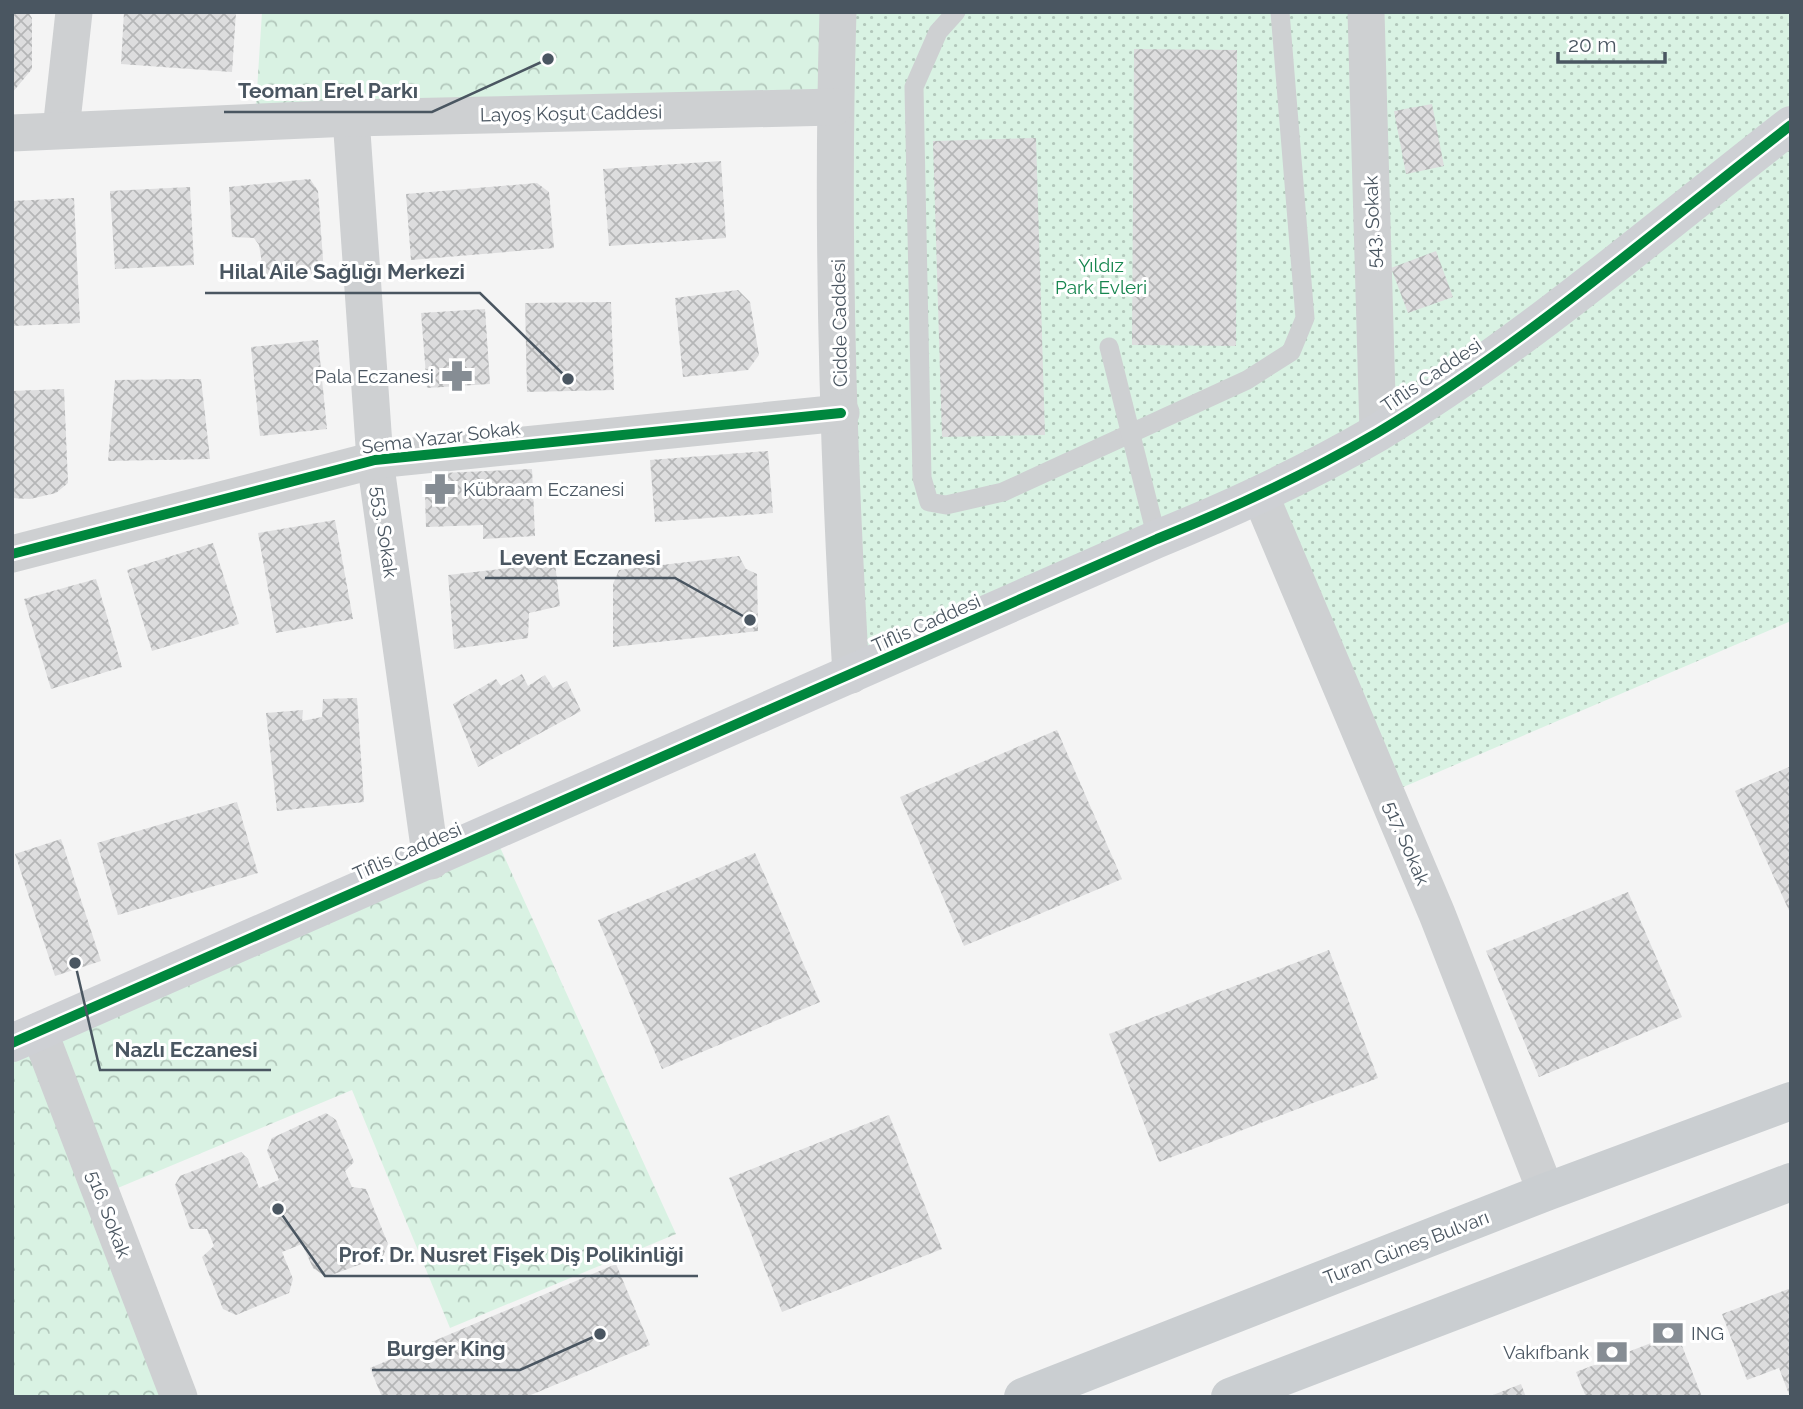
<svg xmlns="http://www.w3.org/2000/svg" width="1803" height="1409" font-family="Raleway,sans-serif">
  <defs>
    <pattern id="grass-dots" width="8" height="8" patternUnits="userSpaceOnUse" patternTransform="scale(1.75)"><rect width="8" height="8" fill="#d9f2e3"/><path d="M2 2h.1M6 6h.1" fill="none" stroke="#b2c7bb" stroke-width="1.8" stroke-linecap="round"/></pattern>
    <pattern id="forest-crowns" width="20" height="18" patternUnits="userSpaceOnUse" patternTransform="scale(1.75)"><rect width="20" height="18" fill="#d9f2e3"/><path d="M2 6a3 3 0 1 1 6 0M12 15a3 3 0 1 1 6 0" fill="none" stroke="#b2c7bb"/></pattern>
    <pattern id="building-cross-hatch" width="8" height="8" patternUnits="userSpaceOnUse" patternTransform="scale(1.75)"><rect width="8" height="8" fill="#ddddde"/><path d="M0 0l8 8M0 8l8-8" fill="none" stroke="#b5b6b7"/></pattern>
  </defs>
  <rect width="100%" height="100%" fill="#f4f4f4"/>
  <polygon fill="url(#grass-dots)" points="838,12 1791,12 1791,621 1387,794 1261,497 851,675"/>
  <g fill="url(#forest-crowns)">
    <polygon points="262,12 838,12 835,107 255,122"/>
    <polygon points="493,832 676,1234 450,1328 352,1090 101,1195 179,1397 12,1397 12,1043"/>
  </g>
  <g fill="url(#building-cross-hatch)">
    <polygon points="12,12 28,12 32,18 32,69 12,93"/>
    <polygon points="124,12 236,12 232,72 121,64"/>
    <polygon points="1134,49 1237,50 1236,346 1132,345"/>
    <polygon points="1432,104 1444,166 1406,174 1394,111"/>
    <polygon points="1036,138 1045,435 942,437 933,141"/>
    <polygon points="721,161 726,238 609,246 603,169"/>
    <polygon points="310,179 318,191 324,273 265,281 259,245 254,238 232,237 229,187"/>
    <polygon points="537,183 549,192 554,248 411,260 406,194"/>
    <polygon points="190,187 194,265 115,269 110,191"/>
    <polygon points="74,198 80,323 12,326 12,201"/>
    <polygon points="1436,251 1453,297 1408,313 1391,268"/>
    <polygon points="738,290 750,302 759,355 748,370 683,377 675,298"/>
    <polygon points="611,302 614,390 527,392 525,303"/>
    <polygon points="485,309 490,384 427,388 421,313"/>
    <polygon points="318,340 327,429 260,436 251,347"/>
    <polygon points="201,379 210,459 108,461 115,380"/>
    <polygon points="64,389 68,483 56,493 30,499 12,498 12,391"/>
    <polygon points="768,451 773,513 655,522 650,460"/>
    <polygon points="532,469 535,536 483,539 483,525 426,527 425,492 442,473"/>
    <polygon points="335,520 353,619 276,633 258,533"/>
    <polygon points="213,543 239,624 152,651 127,570"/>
    <polygon points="739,556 746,569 757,574 758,631 613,647 613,584 619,570"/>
    <polygon points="555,563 560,606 529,613 528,638 454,649 448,575"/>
    <polygon points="96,579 122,667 51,689 24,599"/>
    <polygon points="522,674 528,686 545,675 553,688 567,681 581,711 478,767 453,704 496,679 501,686"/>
    <polygon points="357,698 364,802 277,811 266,713 303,710 302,721 322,717 323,699"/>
    <polygon points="1057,730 1122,879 964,946 900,797"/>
    <polygon points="1791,766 1791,915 1735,791"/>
    <polygon points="237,802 258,873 118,915 97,843"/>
    <polygon points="61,839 101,961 55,976 15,854"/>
    <polygon points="755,853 820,1002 662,1069 598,920"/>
    <polygon points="1628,892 1682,1017 1539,1077 1486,951"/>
    <polygon points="1329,950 1378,1078 1159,1162 1109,1034"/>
    <polygon points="326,1113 336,1120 354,1162 345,1171 352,1187 366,1189 388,1244 383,1256 326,1277 313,1268 302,1244 282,1252 293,1279 289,1293 236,1315 223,1309 202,1257 214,1246 207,1229 190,1229 175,1185 180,1176 241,1152 248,1159 259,1188 279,1180 267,1151 272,1138"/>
    <polygon points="889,1115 942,1249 782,1312 729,1178"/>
    <polygon points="616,1264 650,1345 526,1397 382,1397 370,1368"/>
    <polygon points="1791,1288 1791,1397 1790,1397 1779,1368 1747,1380 1722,1314"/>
    <polygon points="1677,1333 1702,1397 1586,1397 1576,1372"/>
    <polygon points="1521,1384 1526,1397 1488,1397"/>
  </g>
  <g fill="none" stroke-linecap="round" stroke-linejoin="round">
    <g stroke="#ced0d2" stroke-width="19">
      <polyline points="956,12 938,32 914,87 922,478 929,502 946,505 1003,492 1247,380 1291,352 1305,318 1280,12"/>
      <polyline points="1109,347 1157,539"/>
    </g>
    <g stroke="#ced0d2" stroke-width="37">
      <path d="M838,12C831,233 838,455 851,675"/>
      <polyline points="1366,12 1378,432"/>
      <polyline points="351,118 375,460 431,861"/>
      <polyline points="61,130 74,12"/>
      <polyline points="12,133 351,118 835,107"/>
      <polyline points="1261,497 1437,914 1546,1192"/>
      <polyline points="12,554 375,460 841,413"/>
      <polyline points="39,1031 179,1397"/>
    </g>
    <path stroke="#ced0d4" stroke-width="38" d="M12,1043L1157,539C1234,508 1305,475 1377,433C1521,347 1658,228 1791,125"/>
    <g stroke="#caced1" stroke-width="38">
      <polyline points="1023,1397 1546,1192 1791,1101"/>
      <polyline points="1230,1397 1791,1182"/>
    </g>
    <defs>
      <g id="cycleway">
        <polyline points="12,554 375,460 841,413"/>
        <path d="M12,1043L1157,539C1234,508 1305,475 1377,433C1521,347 1658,228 1791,125"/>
      </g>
    </defs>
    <use href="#cycleway" stroke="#fff" stroke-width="15"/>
    <use href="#cycleway" stroke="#00873e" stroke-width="10"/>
  </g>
  <defs>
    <symbol id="pharmacy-bare" viewBox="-9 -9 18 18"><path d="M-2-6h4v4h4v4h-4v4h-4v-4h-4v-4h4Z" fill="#868d94" stroke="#fff" stroke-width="2.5" paint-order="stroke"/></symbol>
    <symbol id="bank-bare" viewBox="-9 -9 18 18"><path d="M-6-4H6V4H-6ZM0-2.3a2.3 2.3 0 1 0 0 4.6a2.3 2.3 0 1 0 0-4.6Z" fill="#868d94" stroke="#fff" stroke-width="2.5" paint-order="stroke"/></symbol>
  </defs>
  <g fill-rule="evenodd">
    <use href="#pharmacy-bare" x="435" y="354" width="44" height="44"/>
    <use href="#pharmacy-bare" x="418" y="467" width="44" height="44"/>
    <use href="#bank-bare" x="1646" y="1311" width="44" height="44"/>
    <use href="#bank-bare" x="1590" y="1330" width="44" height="44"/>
  </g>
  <g text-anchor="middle" stroke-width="6" stroke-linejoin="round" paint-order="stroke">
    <g font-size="19" fill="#4a5661" stroke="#fff">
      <text transform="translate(571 113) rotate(-1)" y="7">Layoş Koşut Caddesi</text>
      <text transform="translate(1372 222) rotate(-92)" y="7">543. Sokak</text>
      <text transform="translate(839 323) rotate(-91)" y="7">Cidde Caddesi</text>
      <text transform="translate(1431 375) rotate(-34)" y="7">Tiflis Caddesi</text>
      <text transform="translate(441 437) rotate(-7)" y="7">Sema Yazar Sokak</text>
      <text transform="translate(385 532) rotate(82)" y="7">553. Sokak</text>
      <text transform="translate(926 623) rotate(-24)" y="7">Tiflis Caddesi</text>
      <text transform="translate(1407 843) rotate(67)" y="7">517. Sokak</text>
      <text transform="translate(407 851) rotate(-24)" y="7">Tiflis Caddesi</text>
      <text transform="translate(109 1214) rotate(69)" y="7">516. Sokak</text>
      <text transform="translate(1406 1247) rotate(-21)" y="7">Turan Güneş Bulvarı</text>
    </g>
    <g font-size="19" fill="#17864f" stroke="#fff">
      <text x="1101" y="272">Yıldız<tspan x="1101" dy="22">Park Evleri</tspan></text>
    </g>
    <g font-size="19" fill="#4a5661" stroke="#fff" text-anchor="end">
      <text x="434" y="383">Pala Eczanesi</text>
      <text x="463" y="496" text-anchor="start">Kübraam Eczanesi</text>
      <text x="1691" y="1340" text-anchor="start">ING</text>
      <text x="1589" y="1359">Vakıfbank</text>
    </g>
  </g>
  <path fill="none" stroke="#4a5661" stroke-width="2.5" d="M548 59L432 112H224M568 379L480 293H205M750 620L675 578H485M75 963L100 1070H271M278 1209L325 1276H698M600 1334L520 1370H372"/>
  <g fill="#4a5661" stroke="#fff" stroke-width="2.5">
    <circle cx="548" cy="59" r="7"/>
    <circle cx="568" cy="379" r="7"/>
    <circle cx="750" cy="620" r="7"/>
    <circle cx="75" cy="963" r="7"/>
    <circle cx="278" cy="1209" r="7"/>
    <circle cx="600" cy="1334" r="7"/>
  </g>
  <g font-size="21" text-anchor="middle" font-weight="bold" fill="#4a5661" stroke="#fff" stroke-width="6" stroke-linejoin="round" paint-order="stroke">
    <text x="328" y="98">Teoman Erel Parkı</text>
    <text x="342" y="279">Hilal Aile Sağlığı Merkezi</text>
    <text x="580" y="565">Levent Eczanesi</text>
    <text x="186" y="1057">Nazlı Eczanesi</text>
    <text x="511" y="1262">Prof. Dr. Nusret Fişek Diş Polikinliği</text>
    <text x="446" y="1356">Burger King</text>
  </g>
  <rect width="1803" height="1409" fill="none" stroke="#4a5661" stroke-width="28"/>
  <path d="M1558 52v10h107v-10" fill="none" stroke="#4a5661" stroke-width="3.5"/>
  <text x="1568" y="52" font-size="21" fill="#4a5661" stroke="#ffffff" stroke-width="5" paint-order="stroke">20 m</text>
</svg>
